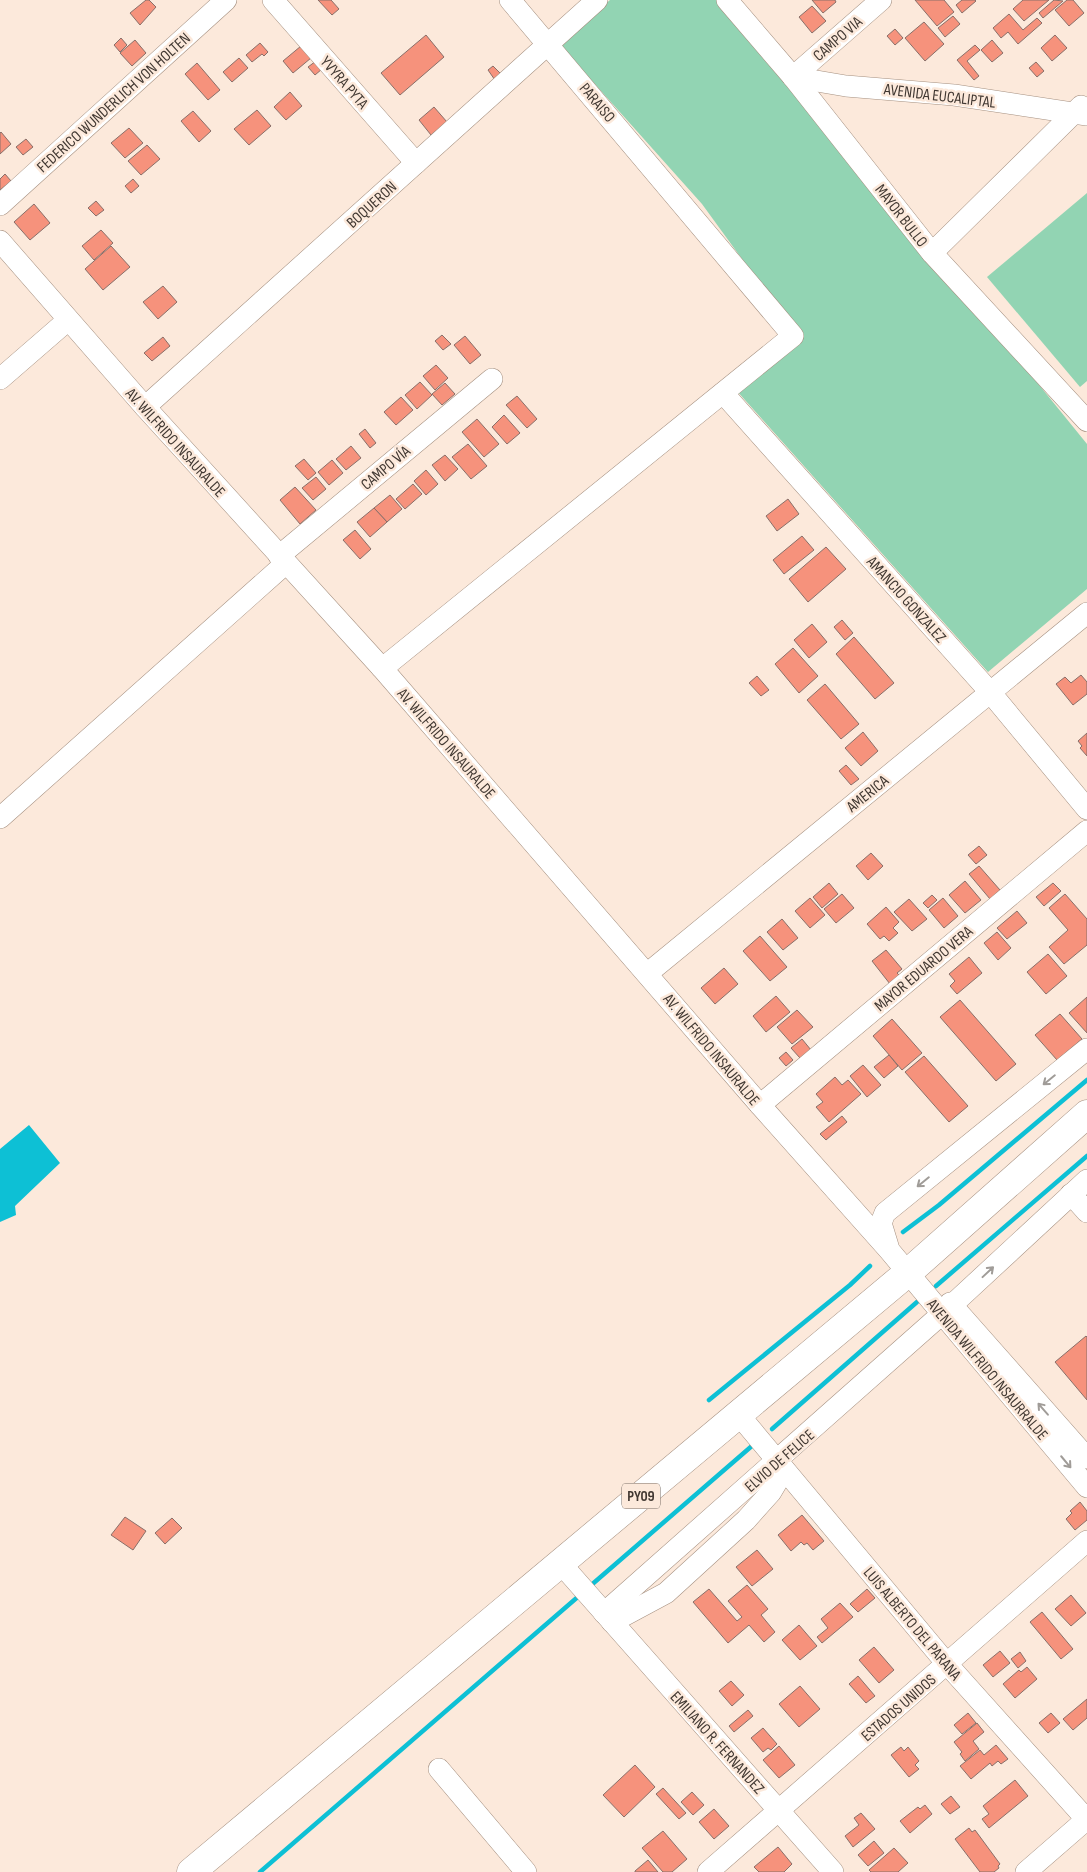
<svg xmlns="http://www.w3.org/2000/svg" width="1087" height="1872" font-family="'Sofia Sans Condensed',sans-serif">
  <rect width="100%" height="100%" fill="#fce9db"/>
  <g fill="#92d4b3">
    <polygon points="610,0 718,0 932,253 1087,444 1087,589 988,672 736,390 798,336 702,204 559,44"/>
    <polygon points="1087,193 1087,381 1080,387 987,277"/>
  </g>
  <polygon fill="#0dc0d5" points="29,1125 60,1163 15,1206 16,1215 0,1222 0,1149"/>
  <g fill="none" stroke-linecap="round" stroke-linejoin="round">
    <g stroke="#0dc0d5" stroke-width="4.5">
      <polyline points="903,1232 939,1205 1087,1080"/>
      <polyline points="936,1286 1087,1156"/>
      <polyline points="709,1400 850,1285 870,1266"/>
      <polyline points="772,1429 917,1302"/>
      <polyline points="589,1587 753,1445"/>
      <polyline points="260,1872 580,1595"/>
    </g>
  </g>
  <g fill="#f6927c" stroke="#896f69">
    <polygon points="146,0 149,0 156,7 140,25 130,13"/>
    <polygon points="318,0 331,0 339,9 332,15"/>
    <polygon points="812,0 835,0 836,2 823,13"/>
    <polygon points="915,0 944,0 954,12 937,26"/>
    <polygon points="962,0 975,0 976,1 962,13 956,5"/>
    <polygon points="1023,0 1049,0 1024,21 1013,9"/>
    <polygon points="1054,0 1063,1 1043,18 1039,13"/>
    <polygon points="1067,0 1073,0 1084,13 1069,26 1055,10"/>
    <polygon points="812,6 826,21 812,33 799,17"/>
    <polygon points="1009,14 1023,30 1037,18 1042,23 1018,44 1008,32 1001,38 993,28"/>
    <polygon points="953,16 960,24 945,37 938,28"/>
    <polygon points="924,22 944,44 925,61 905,38"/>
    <polygon points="895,29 903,38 895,45 887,36"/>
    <polygon points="426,35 444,57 400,95 381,73"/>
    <polygon points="1055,35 1067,48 1052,61 1041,48"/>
    <polygon points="121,38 127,45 120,52 114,45"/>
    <polygon points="135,40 146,53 132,66 120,53"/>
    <polygon points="992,40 1003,53 992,62 981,50"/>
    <polygon points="260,43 268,52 264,56 262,54 252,62 246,55"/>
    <polygon points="975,45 980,50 967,61 979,76 974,80 957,60"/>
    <polygon points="301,46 311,58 293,73 283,61"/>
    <polygon points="239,58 248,68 232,82 223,72"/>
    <polygon points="316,61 322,69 315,75 308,67"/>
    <polygon points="1036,62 1044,71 1037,77 1029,68"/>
    <polygon points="197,63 220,90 208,100 185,74"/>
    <polygon points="493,66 504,77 497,83 488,70"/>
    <polygon points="290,92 302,106 286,120 274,107"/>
    <polygon points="434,107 447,122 431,135 419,120"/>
    <polygon points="257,110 271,126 249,145 234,129"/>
    <polygon points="193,111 211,131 199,142 181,121"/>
    <polygon points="129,128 143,143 125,158 111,143"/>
    <polygon points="1,132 11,144 0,154 0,133"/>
    <polygon points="26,139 33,147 23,155 16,147"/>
    <polygon points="147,145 160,159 141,175 128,161"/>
    <polygon points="5,174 11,181 0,190 0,179"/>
    <polygon points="133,179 139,186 131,193 125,186"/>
    <polygon points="96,201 104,210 96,216 88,208"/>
    <polygon points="34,204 50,223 30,240 14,222"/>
    <polygon points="101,230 113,243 94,260 82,246"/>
    <polygon points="111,246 130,267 103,290 85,269"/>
    <polygon points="163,286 177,302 158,319 143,302"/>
    <polygon points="442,335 451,344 443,350 435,341"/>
    <polygon points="465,336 481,355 470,364 454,345"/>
    <polygon points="163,337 170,346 152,361 144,353"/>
    <polygon points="436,365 448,378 435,390 423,376"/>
    <polygon points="420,382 432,395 417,409 405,395"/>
    <polygon points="445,383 455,394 442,405 432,394"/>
    <polygon points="517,396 537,419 527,428 506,405"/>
    <polygon points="401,397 413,410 396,425 384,412"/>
    <polygon points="504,415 520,433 507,444 492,427"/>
    <polygon points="477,419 499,444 484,457 462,432"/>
    <polygon points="365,429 376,443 370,448 359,434"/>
    <polygon points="468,444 487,466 471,479 452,457"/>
    <polygon points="351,446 361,458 346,470 336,459"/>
    <polygon points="445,455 458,469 445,481 432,465"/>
    <polygon points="304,459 316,473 308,480 295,466"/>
    <polygon points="332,460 343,473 329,485 318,472"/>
    <polygon points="426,470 438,484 426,495 414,481"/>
    <polygon points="316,477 326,489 313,500 302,488"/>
    <polygon points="413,484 422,494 405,509 396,499"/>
    <polygon points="295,487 316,510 300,524 280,500"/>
    <polygon points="390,495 402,509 387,522 374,508"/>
    <polygon points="788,499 799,514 777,531 766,516"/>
    <polygon points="374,508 387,522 370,537 357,522"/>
    <polygon points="355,530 371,549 360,559 343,540"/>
    <polygon points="802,536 814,550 784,574 773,560"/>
    <polygon points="826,547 846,569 808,602 789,579"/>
    <polygon points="842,620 853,633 845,640 834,627"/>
    <polygon points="812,624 827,642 809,658 794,640"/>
    <polygon points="854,637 894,683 875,699 836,654"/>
    <polygon points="793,648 818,676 799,693 775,664"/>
    <polygon points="1081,675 1087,682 1087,694 1073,705 1056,684 1065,677 1071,683"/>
    <polygon points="757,676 769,690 761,696 749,683"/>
    <polygon points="825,684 859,724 841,739 807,700"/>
    <polygon points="863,732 878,751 861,766 845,748"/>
    <polygon points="1087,733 1087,756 1080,748 1082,746 1078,741"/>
    <polygon points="846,765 859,779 851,785 839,771"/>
    <polygon points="979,846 987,855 976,864 968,855"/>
    <polygon points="871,853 883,866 868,880 856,866"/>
    <polygon points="979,866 1000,890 990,899 969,874"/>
    <polygon points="965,881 981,900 965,913 949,895"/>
    <polygon points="829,883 838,894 822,908 813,897"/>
    <polygon points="1053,883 1061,891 1044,906 1036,897"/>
    <polygon points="842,894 854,908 836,923 824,909"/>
    <polygon points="1065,894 1087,919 1087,945 1064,964 1049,947 1068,930 1049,908"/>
    <polygon points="932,895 937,900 928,908 923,903"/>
    <polygon points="810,898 825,915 810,928 795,911"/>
    <polygon points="943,898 958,916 944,928 929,910"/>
    <polygon points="909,899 927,919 912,931 894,912"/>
    <polygon points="886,907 899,922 893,928 898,933 889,941 884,936 880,939 867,924"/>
    <polygon points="1017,911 1027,923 1007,939 997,928"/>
    <polygon points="782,919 798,938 783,950 767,932"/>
    <polygon points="997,932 1011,948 998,960 984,943"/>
    <polygon points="760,936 787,967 770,981 743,951"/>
    <polygon points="886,950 902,969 897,973 900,976 890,984 872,961"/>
    <polygon points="1048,954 1067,976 1046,994 1027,972"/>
    <polygon points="969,957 982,973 957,994 950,986 955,981 949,974"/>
    <polygon points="724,968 738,984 715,1004 701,988"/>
    <polygon points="776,996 790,1012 766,1032 753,1016"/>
    <polygon points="1087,997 1087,1033 1069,1013"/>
    <polygon points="960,1000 1016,1064 996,1081 940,1017"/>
    <polygon points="797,1010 813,1027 792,1044 777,1027"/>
    <polygon points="1060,1014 1082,1039 1057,1060 1035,1035"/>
    <polygon points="892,1019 922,1053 902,1070 873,1036"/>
    <polygon points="802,1039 811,1050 800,1058 791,1048"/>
    <polygon points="786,1052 793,1060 786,1066 779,1058"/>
    <polygon points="889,1055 898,1066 884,1078 874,1067"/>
    <polygon points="924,1056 968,1106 949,1122 905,1072"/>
    <polygon points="863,1065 881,1085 867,1097 850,1076"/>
    <polygon points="835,1077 842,1085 848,1080 861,1094 829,1122 816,1107 823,1102 816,1094"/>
    <polygon points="842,1116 847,1122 826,1140 820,1134"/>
    <polygon points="1086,1336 1087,1337 1087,1400 1055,1362"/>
    <polygon points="1080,1502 1087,1511 1087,1520 1075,1530 1066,1519 1072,1513 1070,1511"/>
    <polygon points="802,1515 824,1541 813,1550 807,1543 804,1545 801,1542 791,1551 778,1535"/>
    <polygon points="125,1517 146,1531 133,1550 111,1535"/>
    <polygon points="172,1518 182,1528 165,1544 155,1533"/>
    <polygon points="757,1550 773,1569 752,1586 736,1567"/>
    <polygon points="747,1585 768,1609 761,1615 775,1632 764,1642 749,1625 728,1643 693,1602 709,1589 737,1621 742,1617 728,1601"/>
    <polygon points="867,1589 875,1598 858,1612 850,1604"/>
    <polygon points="1071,1595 1086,1613 1071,1626 1055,1609"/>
    <polygon points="840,1603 853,1617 822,1643 817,1637 828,1628 821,1619"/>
    <polygon points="1042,1612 1073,1649 1061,1659 1030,1622"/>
    <polygon points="799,1625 817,1646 800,1660 782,1640"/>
    <polygon points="874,1647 894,1670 879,1683 859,1660"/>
    <polygon points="1000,1651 1010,1663 993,1677 983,1665"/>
    <polygon points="1020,1652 1026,1661 1018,1668 1011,1659"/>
    <polygon points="1027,1667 1037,1679 1015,1698 1003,1684 1019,1670 1021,1672"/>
    <polygon points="858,1676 875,1696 866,1703 849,1684"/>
    <polygon points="731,1681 744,1695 732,1706 719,1691"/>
    <polygon points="800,1686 820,1709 799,1727 779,1704"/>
    <polygon points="1087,1699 1087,1718 1073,1730 1063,1719"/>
    <polygon points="748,1710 753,1716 734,1732 729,1726"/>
    <polygon points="968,1713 976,1723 962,1734 954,1725"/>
    <polygon points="1051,1713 1060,1723 1048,1733 1039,1723"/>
    <polygon points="977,1723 984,1732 973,1741 979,1749 965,1761 960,1754 962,1752 954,1742"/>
    <polygon points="763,1728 777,1744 771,1750 768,1748 763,1752 751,1738"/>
    <polygon points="996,1745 1008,1759 1001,1764 998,1761 992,1766 990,1763 971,1779 960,1766 980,1750 984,1755"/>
    <polygon points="779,1746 795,1765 779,1778 763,1760"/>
    <polygon points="901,1747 904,1751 908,1747 919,1761 915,1765 919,1769 909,1777 891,1755"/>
    <polygon points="635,1765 655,1787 624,1817 603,1795"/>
    <polygon points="1015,1780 1028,1796 989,1828 982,1819 989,1814 983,1806"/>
    <polygon points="663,1788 686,1813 679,1819 656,1794"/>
    <polygon points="692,1792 704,1805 693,1815 681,1802"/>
    <polygon points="951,1796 960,1807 950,1814 941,1804"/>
    <polygon points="925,1805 932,1814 910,1833 900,1821 918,1807 920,1809"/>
    <polygon points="714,1809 729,1826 714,1839 699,1822"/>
    <polygon points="861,1813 875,1829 853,1847 845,1836 859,1825 854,1818"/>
    <polygon points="969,1828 972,1832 975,1830 1000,1864 998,1866 999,1868 994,1872 980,1872 955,1839"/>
    <polygon points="663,1831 687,1859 672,1872 663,1872 642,1848"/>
    <polygon points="874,1841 884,1853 868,1866 858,1855"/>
    <polygon points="778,1847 792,1864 784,1872 759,1872 754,1867"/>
    <polygon points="894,1848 908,1863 898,1872 871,1872 869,1870"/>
    <polygon points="648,1860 658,1872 635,1872 635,1871"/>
  </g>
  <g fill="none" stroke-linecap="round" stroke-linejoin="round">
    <defs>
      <g id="minor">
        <polyline points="273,0 416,163"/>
        <polyline points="727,0 793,77 932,253 1087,421"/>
        <polyline points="793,77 846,86 954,95 1087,115"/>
        <polyline points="793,77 881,0"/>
        <polyline points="0,205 226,0"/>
        <polyline points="0,241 145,407 381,667 760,1105 889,1250 1087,1487"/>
        <polyline points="932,253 1081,106"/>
        <polyline points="0,379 68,320"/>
        <polyline points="723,393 990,692 1087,809"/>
        <polyline points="145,407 597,0"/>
        <polyline points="279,556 492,379"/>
        <polyline points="381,667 389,663 793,336 510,0"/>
        <polyline points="0,818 285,564"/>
        <polyline points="648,973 1087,613"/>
        <polyline points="760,1105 1087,831"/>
        <polyline points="1071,1194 1087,1212"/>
        <polyline points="888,1246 881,1223 885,1213 1087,1049"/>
        <polyline points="950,1303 1087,1458"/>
        <polyline points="744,1421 947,1664 1087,1820"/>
        <polyline points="570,1574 833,1872"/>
        <polyline points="604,1613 952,1305 1087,1180"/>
        <polyline points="612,1622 666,1593 746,1520 771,1492 784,1470"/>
        <polyline points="439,1769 526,1872"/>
        <polyline points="708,1872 1087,1541"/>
        <polyline points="1026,1872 1087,1819"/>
      </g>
      <polyline id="highway" points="191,1872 911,1270 1087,1114"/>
    </defs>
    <use href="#minor" stroke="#a59080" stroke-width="22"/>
    <use href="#highway" stroke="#a59080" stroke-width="29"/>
    <use href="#minor" stroke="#fff" stroke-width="21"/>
    <use href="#highway" stroke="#fff" stroke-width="28"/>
  </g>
  <defs><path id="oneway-shaft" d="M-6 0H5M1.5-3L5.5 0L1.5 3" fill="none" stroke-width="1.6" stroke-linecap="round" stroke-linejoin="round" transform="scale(1.25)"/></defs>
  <g stroke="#a09c98">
    <use href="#oneway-shaft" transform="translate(1049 1080) rotate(141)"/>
    <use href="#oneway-shaft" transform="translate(923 1182) rotate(141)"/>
    <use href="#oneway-shaft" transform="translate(988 1272) rotate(-43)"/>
    <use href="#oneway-shaft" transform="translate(1043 1409) rotate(-131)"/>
    <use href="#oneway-shaft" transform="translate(1066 1462) rotate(50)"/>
  </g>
  <g text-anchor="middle" stroke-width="5" stroke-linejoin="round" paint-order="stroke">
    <rect fill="#fce9db" stroke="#796d65" stroke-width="1" x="622" y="1483.5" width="38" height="25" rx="4"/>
    <g font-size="15" font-weight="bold" fill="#413832">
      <text x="641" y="1501">PY09</text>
    </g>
    <g font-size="16" fill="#413832" stroke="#fce9db">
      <text transform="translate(837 38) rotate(-41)" y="6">CAMPO VIA</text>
      <text transform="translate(345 82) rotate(49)" y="6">YVYRA PYTA</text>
      <text transform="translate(940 95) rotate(7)" y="6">AVENIDA EUCALIPTAL</text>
      <text transform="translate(113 102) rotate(-42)" y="6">FEDERICO WUNDERLICH VON HOLTEN</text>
      <text transform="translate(598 102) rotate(50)" y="6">PARAISO</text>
      <text transform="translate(371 204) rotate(-42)" y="6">BOQUERON</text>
      <text transform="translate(902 215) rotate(52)" y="6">MAYOR BULLO</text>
      <text transform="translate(176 442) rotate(48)" y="6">AV. WILFRIDO INSAURALDE</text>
      <text transform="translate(385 467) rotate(-40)" y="6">CAMPO VÍA</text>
      <text transform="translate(907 599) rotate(48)" y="6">AMANCIO GONZALEZ</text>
      <text transform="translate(447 743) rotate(49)" y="6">AV. WILFRIDO INSAURALDE</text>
      <text transform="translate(867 793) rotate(-39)" y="6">AMERICA</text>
      <text transform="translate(923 968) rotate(-40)" y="6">MAYOR EDUARDO VERA</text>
      <text transform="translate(712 1049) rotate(50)" y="6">AV. WILFRIDO INSAURALDE</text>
      <text transform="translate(988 1369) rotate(50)" y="6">AVENIDA WILFRIDO INSAURRALDE</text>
      <text transform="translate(779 1460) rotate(-41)" y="6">ELVIO DE FELICE</text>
      <text transform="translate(913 1623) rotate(50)" y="6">LUIS ALBERTO DEL PARANA</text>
      <text transform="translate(898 1707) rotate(-41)" y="6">ESTADOS UNIDOS</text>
      <text transform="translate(718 1742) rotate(48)" y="6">EMILIANO R. FERNANDEZ</text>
    </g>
  </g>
</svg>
